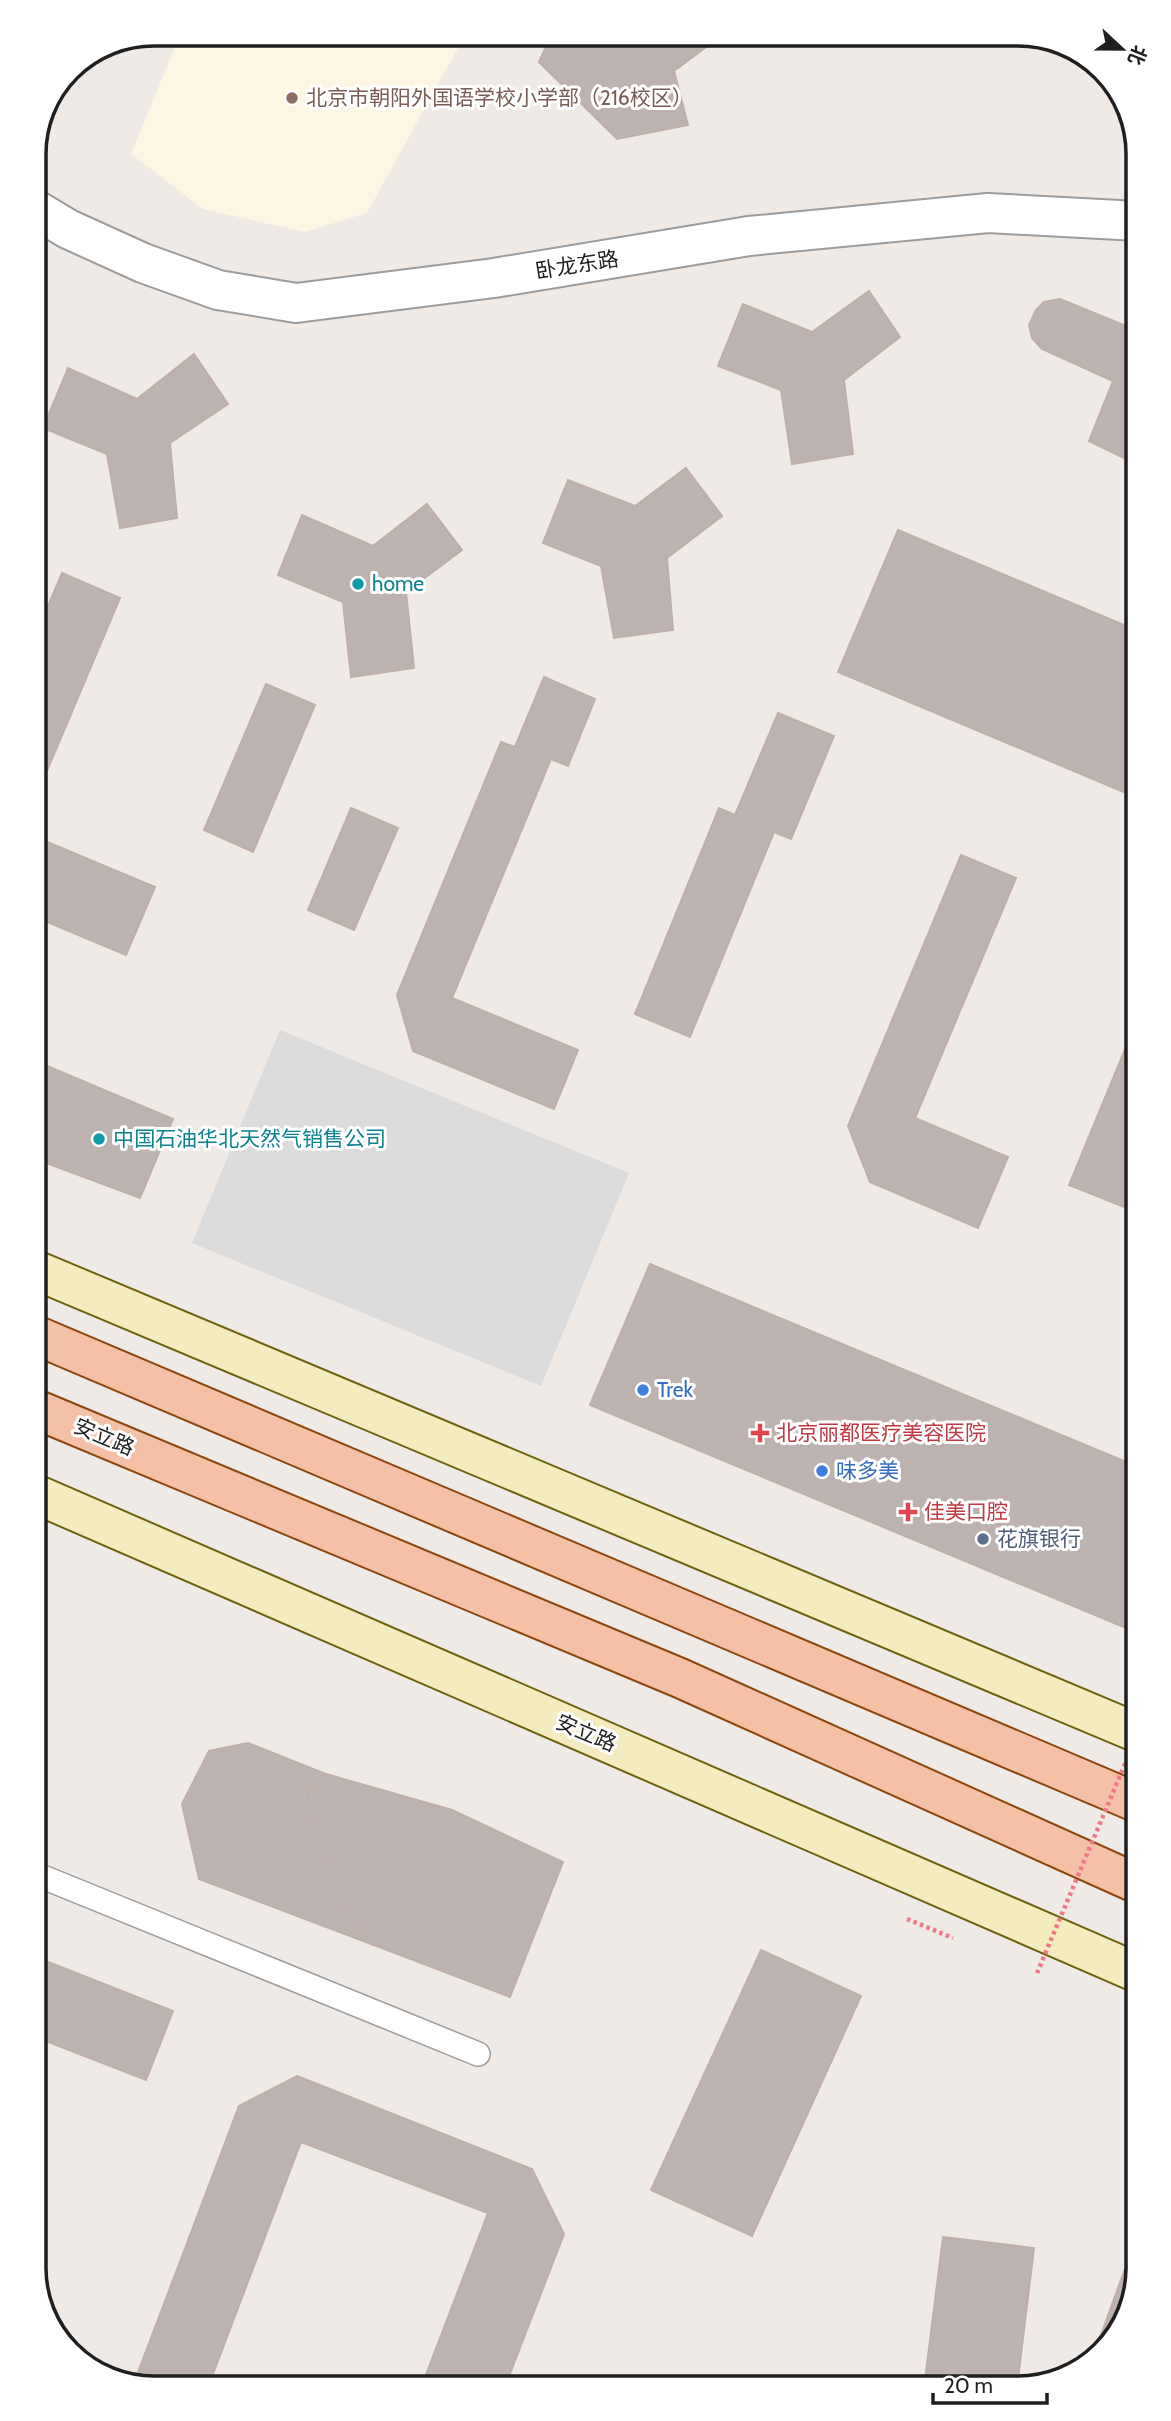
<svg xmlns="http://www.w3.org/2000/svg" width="1171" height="2421" font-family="Cabin,'Noto Sans SC',sans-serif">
  <rect width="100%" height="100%" fill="#efeae6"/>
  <polygon fill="#fcf6e2" points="463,39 367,213 305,232 203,209 131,154 177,42"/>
  <polygon fill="#dbdbdb" points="280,1030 629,1173 541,1386 192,1243"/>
  <g fill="#bcb2af" stroke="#bfaeaa" stroke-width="2">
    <polygon points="721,36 674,71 688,125 617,139 539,62 550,38"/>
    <polygon points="869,291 900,337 844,380 853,454 792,464 781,390 718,366 743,304 812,332"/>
    <polygon points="1060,299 1138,331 1138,465 1089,441 1113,381 1042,349 1032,338 1029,325 1036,310 1044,302"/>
    <polygon points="194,354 228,404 170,443 177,518 120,528 107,454 43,428 68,368 137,399"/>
    <polygon points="686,468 722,516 667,558 673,630 614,638 601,566 543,543 568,480 635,506"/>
    <polygon points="427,504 462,550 406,592 414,668 351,677 343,602 278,575 302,515 373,546"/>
    <polygon points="898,530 1138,631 1138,798 838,672"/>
    <polygon points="62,573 120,598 33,804 33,641"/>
    <polygon points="544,677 595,699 568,766 551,759 452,998 578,1050 554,1109 413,1051 397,995 501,742 515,747"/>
    <polygon points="266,684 315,705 253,852 204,830"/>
    <polygon points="778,713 834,736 791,839 774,832 690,1037 635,1014 719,808 735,815"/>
    <polygon points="351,808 398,828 354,930 308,910"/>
    <polygon points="33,836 155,887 126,955 33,916"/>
    <polygon points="961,855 1016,878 915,1118 1008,1157 978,1228 870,1182 848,1126"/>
    <polygon points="1138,1018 1138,1173 1124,1207 1069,1185"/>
    <polygon points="33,1060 173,1119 140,1198 33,1158"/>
    <polygon points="650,1264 1131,1464 1138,1448 1138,1633 590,1405"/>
    <polygon points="248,1743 326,1774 307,1791 313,1830 336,1890 371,1944 199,1879 182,1804 209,1751"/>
    <polygon points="326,1774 452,1810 563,1862 510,1997 371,1944 336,1890 313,1830 307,1791"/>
    <polygon points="761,1950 861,1996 752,2236 651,2190"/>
    <polygon points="33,1956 173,2011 146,2080 33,2036"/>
    <polygon points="297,2076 532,2169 564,2234 506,2384 422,2385 488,2213 301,2142 208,2387 146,2388 134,2383 239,2106"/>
    <polygon points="1138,2233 1138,2268 1117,2335 1094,2354"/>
    <polygon points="943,2237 1034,2248 1018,2379 925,2380"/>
  </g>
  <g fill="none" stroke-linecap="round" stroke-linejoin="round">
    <defs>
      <polyline id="lane" points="33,1873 478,2054"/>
      <polyline id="street" points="33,208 68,229 143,263 218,290 296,303 494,278 749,236 988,213 1138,221"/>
      <g id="secondary">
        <polyline points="33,1269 1138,1733"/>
        <polyline points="33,1493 1138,1973"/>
      </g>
      <g id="primary">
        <polyline points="33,1334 1138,1803"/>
        <polyline points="33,1408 680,1678 1138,1884"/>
      </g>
    </defs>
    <use href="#lane" stroke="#9c9c9c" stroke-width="26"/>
    <use href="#street" stroke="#9c9c9c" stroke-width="42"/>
    <use href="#secondary" stroke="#6d630f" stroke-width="42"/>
    <use href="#primary" stroke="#8d470d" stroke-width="42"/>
    <polyline stroke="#ee7886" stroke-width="4.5" stroke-dasharray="3.5 3.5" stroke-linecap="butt" points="907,1919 953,1938"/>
    <use href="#lane" stroke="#fff" stroke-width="23"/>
    <use href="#street" stroke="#fff" stroke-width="38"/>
    <use href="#secondary" stroke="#f4ebbf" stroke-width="38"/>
    <use href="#primary" stroke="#f4c1a6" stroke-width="38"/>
    <polyline stroke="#ee7886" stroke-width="4.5" stroke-dasharray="3.5 3.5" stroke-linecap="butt" points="1037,1973 1138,1733"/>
  </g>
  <circle fill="#8d6e63" stroke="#fff" stroke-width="2.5" cx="292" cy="98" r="7"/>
  <g fill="#0f9aa8" stroke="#fff" stroke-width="2.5">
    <circle cx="358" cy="584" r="7"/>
    <circle cx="99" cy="1139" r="7"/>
  </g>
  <g fill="#3f7fe0" stroke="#fff" stroke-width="2.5">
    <circle cx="643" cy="1390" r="7"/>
    <circle cx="822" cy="1471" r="7"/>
  </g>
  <g fill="#e0444e" stroke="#fff" stroke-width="2.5">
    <path d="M756.5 1422.5h7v7h7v7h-7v7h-7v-7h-7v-7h7z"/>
    <path d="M904.5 1501.5h7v7h7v7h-7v7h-7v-7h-7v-7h7z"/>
  </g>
  <circle fill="#5c6f8a" stroke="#fff" stroke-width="2.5" cx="983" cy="1539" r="7"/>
  <g text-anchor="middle" stroke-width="6" stroke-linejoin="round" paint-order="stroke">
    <g font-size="21" fill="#785e54" stroke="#fff" text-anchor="start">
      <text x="306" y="105">北京市朝阳外国语学校小学部（216校区）</text>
    </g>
    <g font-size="21" fill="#1f1f1f" stroke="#fff">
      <text transform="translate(577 265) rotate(-9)" y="7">卧龙东路</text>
      <text transform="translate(104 1437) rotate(23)" y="7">安立路</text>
      <text transform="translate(586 1733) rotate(23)" y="7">安立路</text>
    </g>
    <g font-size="21" fill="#0d838f" stroke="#fff" text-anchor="start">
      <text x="372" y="591">home</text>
      <text x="113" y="1146">中国石油华北天然气销售公司</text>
    </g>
    <g font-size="21" fill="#366cbe" stroke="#fff" text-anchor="start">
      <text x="657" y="1397">Trek</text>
      <text x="836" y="1478">味多美</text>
    </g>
    <g font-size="21" fill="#be3a42" stroke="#fff" text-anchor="start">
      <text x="776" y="1440">北京丽都医疗美容医院</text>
      <text x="924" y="1519">佳美口腔</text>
    </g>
    <g font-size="21" fill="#4e5e75" stroke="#fff" text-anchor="start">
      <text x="997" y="1546">花旗银行</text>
    </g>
  </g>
  <path d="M0 0H1171V2421H0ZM154 46H1018A108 108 0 0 1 1126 154V2268A108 108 0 0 1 1018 2376H154A108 108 0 0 1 46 2268V154A108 108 0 0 1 154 46Z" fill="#fff" fill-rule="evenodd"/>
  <path fill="none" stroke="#1f1f1f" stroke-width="3.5" d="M154 46H1018A108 108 0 0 1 1126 154V2268A108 108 0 0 1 1018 2376H154A108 108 0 0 1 46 2268V154A108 108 0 0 1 154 46Z"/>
  <g transform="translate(1122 49) rotate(112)" stroke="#ffffff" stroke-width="5" paint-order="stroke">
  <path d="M0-5L12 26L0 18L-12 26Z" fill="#1f1f1f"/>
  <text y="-10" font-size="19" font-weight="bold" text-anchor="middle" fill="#1f1f1f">北</text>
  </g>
  <path d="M933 2393v10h114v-10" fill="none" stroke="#1f1f1f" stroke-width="3.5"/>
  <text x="944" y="2393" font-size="21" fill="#1f1f1f" stroke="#ffffff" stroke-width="5" paint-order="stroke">20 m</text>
</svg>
